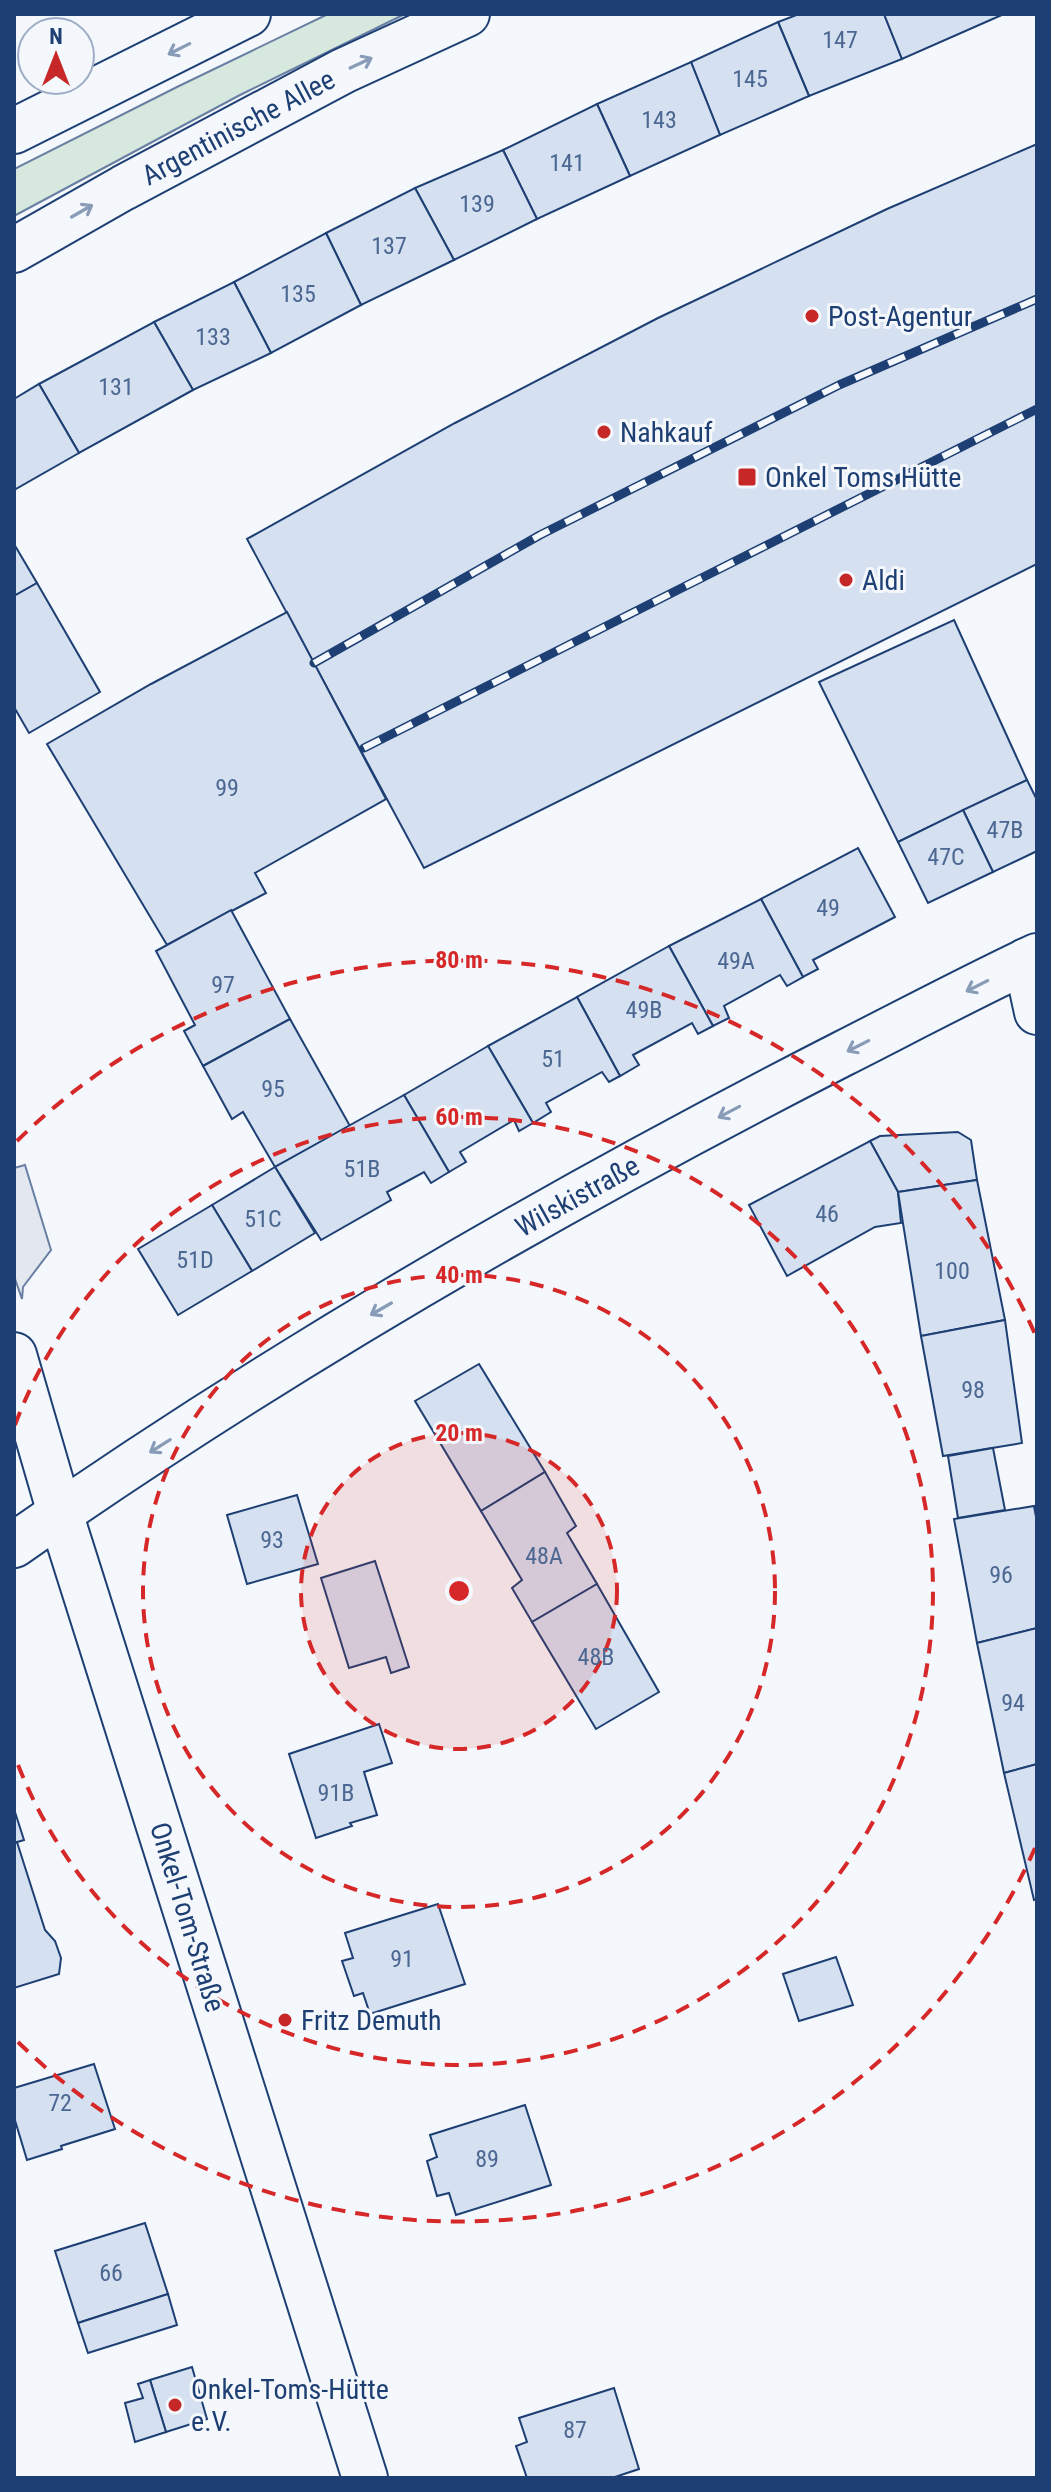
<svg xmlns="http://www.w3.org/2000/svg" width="1051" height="2492" font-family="'Roboto Condensed',sans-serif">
  <rect width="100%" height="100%" fill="#f4f7fb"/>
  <polygon fill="#d7e8df" stroke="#687fa3" stroke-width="2" points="328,14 405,14 240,95 14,216 14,169 179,86"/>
  <polygon fill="#e3e8f0" stroke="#687fa3" stroke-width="2" points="25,1165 51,1250 23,1287 22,1299 14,1276 14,1168"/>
  <g fill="#d5e0f0" stroke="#1d3f73" stroke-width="2">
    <polygon points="799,14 884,14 902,59 809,96 778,22"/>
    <polygon points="884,14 1004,14 902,59"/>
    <polygon points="778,22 809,96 720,135 691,62"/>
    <polygon points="691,62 720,135 630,176 597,104"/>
    <polygon points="597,104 630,176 537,219 503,150"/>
    <polygon points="1037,144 1037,564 424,868 247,539 455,423 658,318 887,209"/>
    <polygon points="503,150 537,219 454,260 415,188"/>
    <polygon points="415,188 454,260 361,305 326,233"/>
    <polygon points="326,233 361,305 271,353 234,282"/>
    <polygon points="234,282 271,353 193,390 154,322"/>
    <polygon points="154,322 193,390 79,453 39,384"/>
    <polygon points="39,384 79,453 14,490 14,399"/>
    <polygon points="14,544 37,583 14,596"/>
    <polygon points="37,583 100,692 29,733 14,707 14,596"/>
    <polygon points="287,612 386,799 255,873 266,893 167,945 47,744 151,684"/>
    <polygon points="954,620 1027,780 898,842 819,682"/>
    <polygon points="1027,780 1037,800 1037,851 993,872 963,810"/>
    <polygon points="963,810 993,872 928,903 898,842"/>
    <polygon points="858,848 895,917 813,960 818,969 803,977 761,899"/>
    <polygon points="761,899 803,977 787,986 780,975 724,1006 729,1018 713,1026 669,946"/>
    <polygon points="231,910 290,1019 203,1066 184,1031 195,1025 156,951"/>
    <polygon points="669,946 713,1026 698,1034 692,1023 633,1055 639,1065 620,1076 577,997"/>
    <polygon points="577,997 620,1076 609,1082 602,1072 546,1103 551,1112 533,1123 488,1046"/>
    <polygon points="290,1019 350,1126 275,1167 243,1112 232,1119 203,1066"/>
    <polygon points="488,1046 533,1123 519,1131 514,1120 460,1152 466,1162 449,1172 404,1095"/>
    <polygon points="404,1095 449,1172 431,1183 424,1172 387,1192 391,1200 321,1240 275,1167"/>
    <polygon points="958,1132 971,1140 977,1180 898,1192 870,1141 880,1136"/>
    <polygon points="870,1141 898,1192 901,1223 875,1227 787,1276 749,1205"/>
    <polygon points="275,1167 315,1233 252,1271 212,1205"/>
    <polygon points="977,1180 1005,1320 921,1336 898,1192"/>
    <polygon points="212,1205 252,1271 178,1315 138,1249"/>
    <polygon points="1005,1320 1022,1443 943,1456 921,1336"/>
    <polygon points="479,1364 545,1472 481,1511 415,1401"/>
    <polygon points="993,1448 1005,1510 958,1518 948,1456"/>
    <polygon points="545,1472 576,1526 567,1533 597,1584 532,1622 512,1588 522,1580 481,1511"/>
    <polygon points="297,1495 318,1564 247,1584 227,1515"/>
    <polygon points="1034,1506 1037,1522 1037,1628 977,1643 954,1519"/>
    <polygon points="375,1561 409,1667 391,1673 386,1657 349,1668 321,1578"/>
    <polygon points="597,1584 659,1692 596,1729 532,1622"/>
    <polygon points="1037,1628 1037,1764 1004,1773 977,1643"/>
    <polygon points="379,1724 392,1763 364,1772 377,1815 350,1823 352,1826 316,1838 289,1754"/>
    <polygon points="1037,1764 1037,1899 1034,1900 1004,1773"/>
    <polygon points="14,1809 24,1840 14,1843"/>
    <polygon points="17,1842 45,1930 55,1941 61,1958 59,1974 14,1988 14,1843"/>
    <polygon points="438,1904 465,1984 370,2014 363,1993 354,1996 342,1961 353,1958 345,1933"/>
    <polygon points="836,1957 853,2005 799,2021 783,1974"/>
    <polygon points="94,2064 115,2129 61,2146 62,2149 27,2160 14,2117 14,2088"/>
    <polygon points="525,2105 551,2185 456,2215 449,2193 437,2196 427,2161 437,2157 430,2135"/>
    <polygon points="145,2223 168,2294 78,2323 55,2251"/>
    <polygon points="168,2294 177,2325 88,2353 78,2323"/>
    <polygon points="192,2367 207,2419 166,2432 150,2380"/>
    <polygon points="150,2380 166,2432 135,2442 125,2403 143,2398 138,2384"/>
    <polygon points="614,2388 639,2469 612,2478 527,2478 516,2446 527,2442 519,2418"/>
  </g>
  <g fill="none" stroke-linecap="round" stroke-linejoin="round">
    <defs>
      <g id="street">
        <polyline points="1026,961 1037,1012"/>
        <path d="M14,1545C277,1361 556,1200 842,1054C907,1021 971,987 1037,956"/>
      </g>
      <g id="secondary">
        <polyline points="14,131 248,14"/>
        <polyline points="14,250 123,188 343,71 467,14"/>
        <polyline points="14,1355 60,1513 365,2478"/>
      </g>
    </defs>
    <use href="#street" stroke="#1d3f73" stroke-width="48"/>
    <use href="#secondary" stroke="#1d3f73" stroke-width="48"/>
    <use href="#street" stroke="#f4f7fb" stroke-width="44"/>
    <use href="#secondary" stroke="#f4f7fb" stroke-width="44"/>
    <defs>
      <g id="rail">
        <polyline points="314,663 540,535 839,385 1037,299"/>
        <polyline points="364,748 1037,409"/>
      </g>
    </defs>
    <use href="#rail" stroke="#1d3f73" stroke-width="9"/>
    <use href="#rail" stroke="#f4f7fb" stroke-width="6" stroke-dasharray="18" stroke-linecap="butt"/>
  </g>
  <defs><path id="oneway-shaft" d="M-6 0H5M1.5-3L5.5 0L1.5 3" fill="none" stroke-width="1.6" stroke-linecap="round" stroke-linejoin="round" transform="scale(2)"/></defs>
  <g stroke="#889bb7">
    <use href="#oneway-shaft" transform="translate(179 49) rotate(153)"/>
    <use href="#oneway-shaft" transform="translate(361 63) rotate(-25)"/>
    <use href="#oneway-shaft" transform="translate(82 211) rotate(-30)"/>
    <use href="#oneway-shaft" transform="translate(977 986) rotate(153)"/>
    <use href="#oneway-shaft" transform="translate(858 1046) rotate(153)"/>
    <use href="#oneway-shaft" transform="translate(729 1112) rotate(152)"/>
    <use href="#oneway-shaft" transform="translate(381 1309) rotate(150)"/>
    <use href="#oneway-shaft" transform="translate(160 1446) rotate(148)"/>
  </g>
  <circle cx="459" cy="1591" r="158" fill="#d62828" fill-opacity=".12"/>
  <g fill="none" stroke="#d62828" stroke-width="4" stroke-dasharray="14 10">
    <circle cx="459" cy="1591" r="158"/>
    <circle cx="459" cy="1591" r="316"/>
    <path d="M15 1425A474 474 0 1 1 15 1757"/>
    <path d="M1035 1848A631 631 0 0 1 17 2041M17 1141A631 631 0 0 1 1035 1334"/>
  </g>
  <g fill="#c62828" stroke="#f4f7fb" stroke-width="3">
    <circle cx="812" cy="316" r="8"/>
    <circle cx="604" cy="432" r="8"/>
    <rect x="737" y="467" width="20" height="20" rx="4"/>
    <circle cx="846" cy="580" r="8"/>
    <circle cx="285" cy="2020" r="8"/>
    <circle cx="175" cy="2405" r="8"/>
  </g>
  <g text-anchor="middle" stroke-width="6" stroke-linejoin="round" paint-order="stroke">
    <g font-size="24" fill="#4b6792">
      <text x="840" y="48">147</text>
      <text x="750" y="87">145</text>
      <text x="659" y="128">143</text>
      <text x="567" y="171">141</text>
      <text x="477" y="212">139</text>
      <text x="389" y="254">137</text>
      <text x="298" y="302">135</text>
      <text x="213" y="345">133</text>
      <text x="116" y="395">131</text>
      <text x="227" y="796">99</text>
      <text x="1005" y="838">47B</text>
      <text x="946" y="865">47C</text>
      <text x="828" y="916">49</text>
      <text x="736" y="969">49A</text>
      <text x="223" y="993">97</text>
      <text x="644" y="1018">49B</text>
      <text x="553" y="1067">51</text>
      <text x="273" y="1097">95</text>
      <text x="362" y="1177">51B</text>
      <text x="827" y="1222">46</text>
      <text x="263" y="1227">51C</text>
      <text x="195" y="1268">51D</text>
      <text x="952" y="1279">100</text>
      <text x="973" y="1398">98</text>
      <text x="272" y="1548">93</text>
      <text x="544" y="1564">48A</text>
      <text x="1001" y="1583">96</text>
      <text x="596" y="1665">48B</text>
      <text x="1013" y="1711">94</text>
      <text x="336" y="1801">91B</text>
      <text x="402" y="1967">91</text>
      <text x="60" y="2111">72</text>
      <text x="487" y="2167">89</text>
      <text x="111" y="2281">66</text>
      <text x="575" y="2438">87</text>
    </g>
    <g font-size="28" fill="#1d3f73" stroke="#f4f7fb">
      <text transform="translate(238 127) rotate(-28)" y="10">Argentinische Allee</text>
      <text transform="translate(577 1196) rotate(-29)" y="10">Wilskistraße</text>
      <text transform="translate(188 1917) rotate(73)" y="10">Onkel-Tom-Straße</text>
    </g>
    <g font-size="28" fill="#1d3f73" stroke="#f4f7fb" text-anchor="start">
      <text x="828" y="326">Post-Agentur</text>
      <text x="620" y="442">Nahkauf</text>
      <text x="765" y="487">Onkel Toms Hütte</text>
      <text x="862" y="590">Aldi</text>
      <text x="301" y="2030">Fritz Demuth</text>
      <text x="191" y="2399">Onkel-Toms-Hütte<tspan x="191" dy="32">e.V.</tspan></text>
    </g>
  </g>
  <circle cx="459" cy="1591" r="12" fill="#d62828" stroke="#f4f7fb" stroke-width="4"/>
  <g font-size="24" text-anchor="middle" font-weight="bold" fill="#d62828" stroke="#f4f7fb" stroke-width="6" stroke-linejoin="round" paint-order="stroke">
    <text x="459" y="968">80 m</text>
    <text x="459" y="1125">60 m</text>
    <text x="459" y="1283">40 m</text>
    <text x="459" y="1441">20 m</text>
  </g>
  <rect width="1051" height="2492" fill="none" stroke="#1d3f73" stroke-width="32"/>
  <g transform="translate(56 56)"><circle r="38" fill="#f4f7fb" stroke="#9eadc5" stroke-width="2"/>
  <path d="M0-6L14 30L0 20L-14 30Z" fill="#c62828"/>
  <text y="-12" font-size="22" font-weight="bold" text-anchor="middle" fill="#1d3f73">N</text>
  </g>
</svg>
